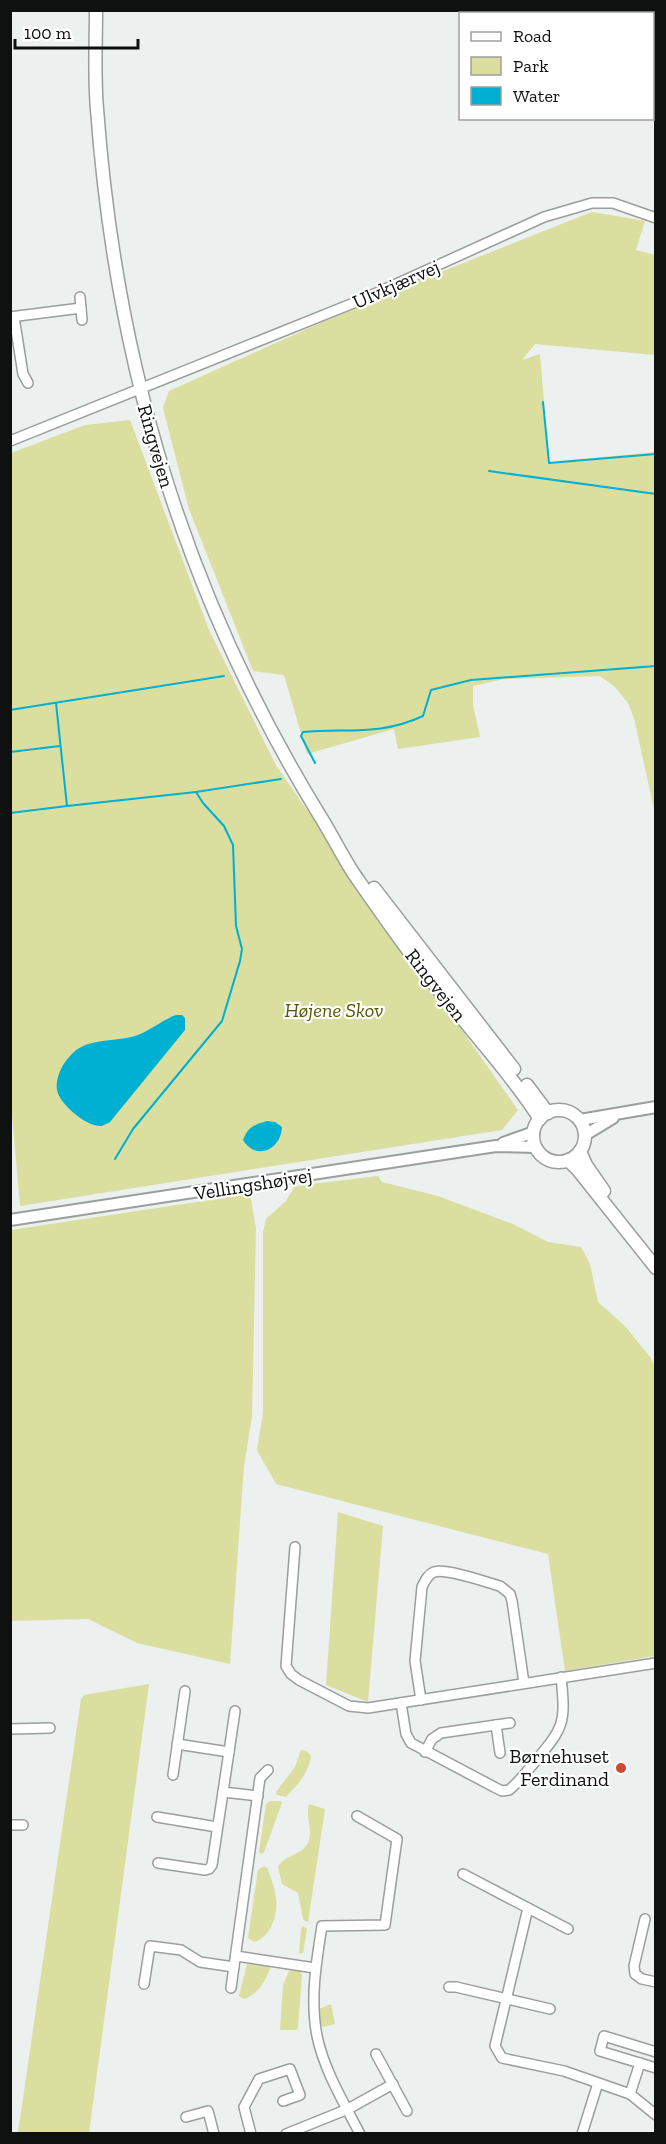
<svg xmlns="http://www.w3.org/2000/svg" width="666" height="2144" font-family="'Zilla Slab',serif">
  <rect width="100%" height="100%" fill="#ecf0ee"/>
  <g fill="#dade9f" fill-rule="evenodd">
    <polygon points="645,10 645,13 567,14 567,11"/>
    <polygon points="592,212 645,221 636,250 655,255 655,355 535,344 522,360 540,354 549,462 655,452 655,814 634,718 628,703 615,687 600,676 504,679 473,686 473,705 480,737 398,749 394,729 307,754 284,675 253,671 189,509 163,408 169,391 378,297"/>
    <path d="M130,420L209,630L277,767L518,1110L502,1130L20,1206L11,1104V453L85,425ZM169,1018L77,1116L70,1055C92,1039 105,1042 130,1037C143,1035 158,1025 169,1018Z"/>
    <polygon points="378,1176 382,1182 438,1196 513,1224 548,1242 581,1247 590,1264 598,1302 625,1326 650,1357 656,1369 655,1656 565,1671 548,1554 276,1484 257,1450 263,1413 263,1232 266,1219 286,1201 295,1186"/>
    <polygon points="250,1194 256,1228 252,1416 244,1466 230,1664 137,1643 88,1619 11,1621 11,1230"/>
    <polygon points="338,1512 383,1526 368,1702 326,1685"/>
    <polygon points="149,1684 89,2133 18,2133 81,1699 84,1695"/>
    <path d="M301,1750L306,1751L311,1755C309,1773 298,1784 286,1797L277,1795L276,1792L295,1767Z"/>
    <polygon points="270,1801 280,1801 282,1803 264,1852 262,1854 259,1852 266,1804"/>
    <path d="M309,1804L325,1809L308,1922H306L303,1919L298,1893L282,1884L278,1867C284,1855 302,1855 308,1843C314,1830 305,1817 309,1804Z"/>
    <path d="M264,1866L268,1869C271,1879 275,1888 276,1898C279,1914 270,1938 254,1942L248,1938L258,1870Z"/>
    <polygon points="303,1926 307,1929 303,1953 299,1954 301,1929"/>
    <path d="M247,1964L270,1967V1969C264,1983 259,1993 244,1999L239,1996Z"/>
    <polygon points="289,1971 300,1971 302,1975 298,2027 297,2030 280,2030 283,1985"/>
    <polygon points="331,2004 335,2024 324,2027 321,2025 319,2009"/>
  </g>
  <g fill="#00b0d2">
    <path d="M176,1015H182L185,1018V1030L110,1122C108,1123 104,1125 102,1126C88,1128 59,1104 57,1090C55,1079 62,1064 70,1056C85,1038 110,1042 131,1037C147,1034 161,1020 176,1015Z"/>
    <path d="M267,1121L275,1122L282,1127C281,1150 256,1161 243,1140C248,1127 254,1125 267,1121Z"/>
  </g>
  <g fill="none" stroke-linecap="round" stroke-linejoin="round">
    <g stroke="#00b0d2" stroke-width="2">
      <polyline points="543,402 549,463 656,454"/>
      <polyline points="489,471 656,494"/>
      <polyline points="56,703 67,806 196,792 281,779"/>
      <polyline points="10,710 224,676"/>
      <polyline points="10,752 60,746"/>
      <path d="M315,763L301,736L303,732C348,728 380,736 423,716L431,690L471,680L656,666"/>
      <polyline points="10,813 67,806"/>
      <polyline points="115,1159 133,1129 222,1021 240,961 242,949 236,926 233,845 224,826 203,803 196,792"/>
    </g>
    <defs>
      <g id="minor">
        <polyline points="80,297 82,320"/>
        <polyline points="10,317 81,308"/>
        <polyline points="14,317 23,374 28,383"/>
        <polyline points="10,441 361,300 544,217 592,203 613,203 656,218"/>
        <polyline points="295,1547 286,1666 291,1674 299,1680 349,1706 368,1708 656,1663"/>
        <path d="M421,1700L415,1661L422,1587C425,1581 427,1575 434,1572C447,1568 485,1582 500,1586L510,1594L512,1601L524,1683"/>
        <path d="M401,1703L406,1734L411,1743L496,1788L502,1791L509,1790C519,1782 526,1772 534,1763C564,1727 566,1724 561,1677"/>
        <polyline points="496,1725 500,1753"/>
        <polyline points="10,1729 50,1728"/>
        <polyline points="177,1744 229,1752"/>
        <polyline points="425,1752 432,1739 441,1733 510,1723"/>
        <polyline points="173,1775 185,1691"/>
        <polyline points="223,1792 235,1711"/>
        <path d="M357,1816L397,1839L385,1925L322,1926C316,1963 310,2000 317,2036C324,2070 344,2103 360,2134"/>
        <polyline points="157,1817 217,1827"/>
        <polyline points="10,1825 23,1825"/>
        <polyline points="158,1863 205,1870 209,1869 212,1865 223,1792 258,1796"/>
        <polyline points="463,1874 568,1929"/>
        <polyline points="528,1908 495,2046 502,2058 564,2071 630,2094 656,2115"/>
        <polyline points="645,1919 634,1966 635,1974 642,1979 656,1982"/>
        <polyline points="236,1956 315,1968"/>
        <polyline points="144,1984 150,1946 181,1950 200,1962 234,1967"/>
        <polyline points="449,1987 456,1987 550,2009"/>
        <polyline points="231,1988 260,1778 268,1770"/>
        <polyline points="656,2052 604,2036 600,2051 656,2068"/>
        <polyline points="376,2054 407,2111"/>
        <polyline points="630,2094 640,2063"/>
        <polyline points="186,2117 208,2111 214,2134"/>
        <polyline points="251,2134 244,2107 259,2079 290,2069 300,2095 283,2101"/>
        <polyline points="286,2134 348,2109 393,2084"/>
        <polyline points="582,2134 598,2083"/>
      </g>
      <g id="tertiary">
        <polyline points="580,1120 656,1107"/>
        <polyline points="585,1135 613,1118"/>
        <polyline points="503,1143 534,1132"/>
        <polyline points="10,1220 496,1146 536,1147"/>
      </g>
      <g id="secondary">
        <path d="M96,10C96,43 94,76 97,109C116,366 185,596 320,816C332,835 342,856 354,874C379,910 403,945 430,979C467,1026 507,1069 540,1119"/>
        <polyline points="374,888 514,1069"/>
        <polyline points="527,1085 548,1113"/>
        <circle cx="559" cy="1136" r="26"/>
        <polyline points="580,1151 586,1165 604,1191"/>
        <polyline points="568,1160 578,1170 656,1268"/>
      </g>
    </defs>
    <use href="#minor" stroke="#9a9e9c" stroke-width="12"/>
    <use href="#tertiary" stroke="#9a9e9c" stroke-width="14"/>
    <use href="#secondary" stroke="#9a9e9c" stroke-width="15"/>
    <use href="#minor" stroke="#fff" stroke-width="9"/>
    <use href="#tertiary" stroke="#fff" stroke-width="10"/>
    <use href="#secondary" stroke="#fff" stroke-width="12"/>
  </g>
  <circle fill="#d24634" stroke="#fff" stroke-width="2" cx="621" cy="1768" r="6"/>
  <g text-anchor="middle" stroke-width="4.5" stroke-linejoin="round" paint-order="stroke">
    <g font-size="20" fill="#0f1010" stroke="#fff">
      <text transform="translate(396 284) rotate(-24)" y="7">Ulvkjærvej</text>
      <text transform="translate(156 446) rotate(74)" y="7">Ringvejen</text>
      <text transform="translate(436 985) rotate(52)" y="7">Ringvejen</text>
      <text transform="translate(253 1184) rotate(-9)" y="7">Vellingshøjvej</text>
    </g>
    <g font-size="20" font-style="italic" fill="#565707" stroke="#fff">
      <text x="334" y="1017">Højene Skov</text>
    </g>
    <g font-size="20" fill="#0f1010" stroke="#fff" text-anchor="end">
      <text x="609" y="1763">Børnehuset<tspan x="609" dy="23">Ferdinand</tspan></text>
    </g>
  </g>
  <rect width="666" height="2144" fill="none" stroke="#0f1010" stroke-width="24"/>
  <rect x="459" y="12" width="195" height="108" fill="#ffffff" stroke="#9f9f9f" stroke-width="1.5"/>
  <rect x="471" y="32" width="30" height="9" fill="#ffffff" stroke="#9f9f9f" stroke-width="1.5"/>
  <text x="513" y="42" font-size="18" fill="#0f1010">Road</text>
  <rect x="471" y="57" width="30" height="18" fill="#dade9f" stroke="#9f9f9f" stroke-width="1.5"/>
  <text x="513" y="72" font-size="18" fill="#0f1010">Park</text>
  <rect x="471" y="87" width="30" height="18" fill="#00b0d2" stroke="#9f9f9f" stroke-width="1.5"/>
  <text x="513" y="102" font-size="18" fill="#0f1010">Water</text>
  <path d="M15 39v9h123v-9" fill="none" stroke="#0f1010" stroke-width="3"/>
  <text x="24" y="39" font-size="18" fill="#0f1010" stroke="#ffffff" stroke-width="4.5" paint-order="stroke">100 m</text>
</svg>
